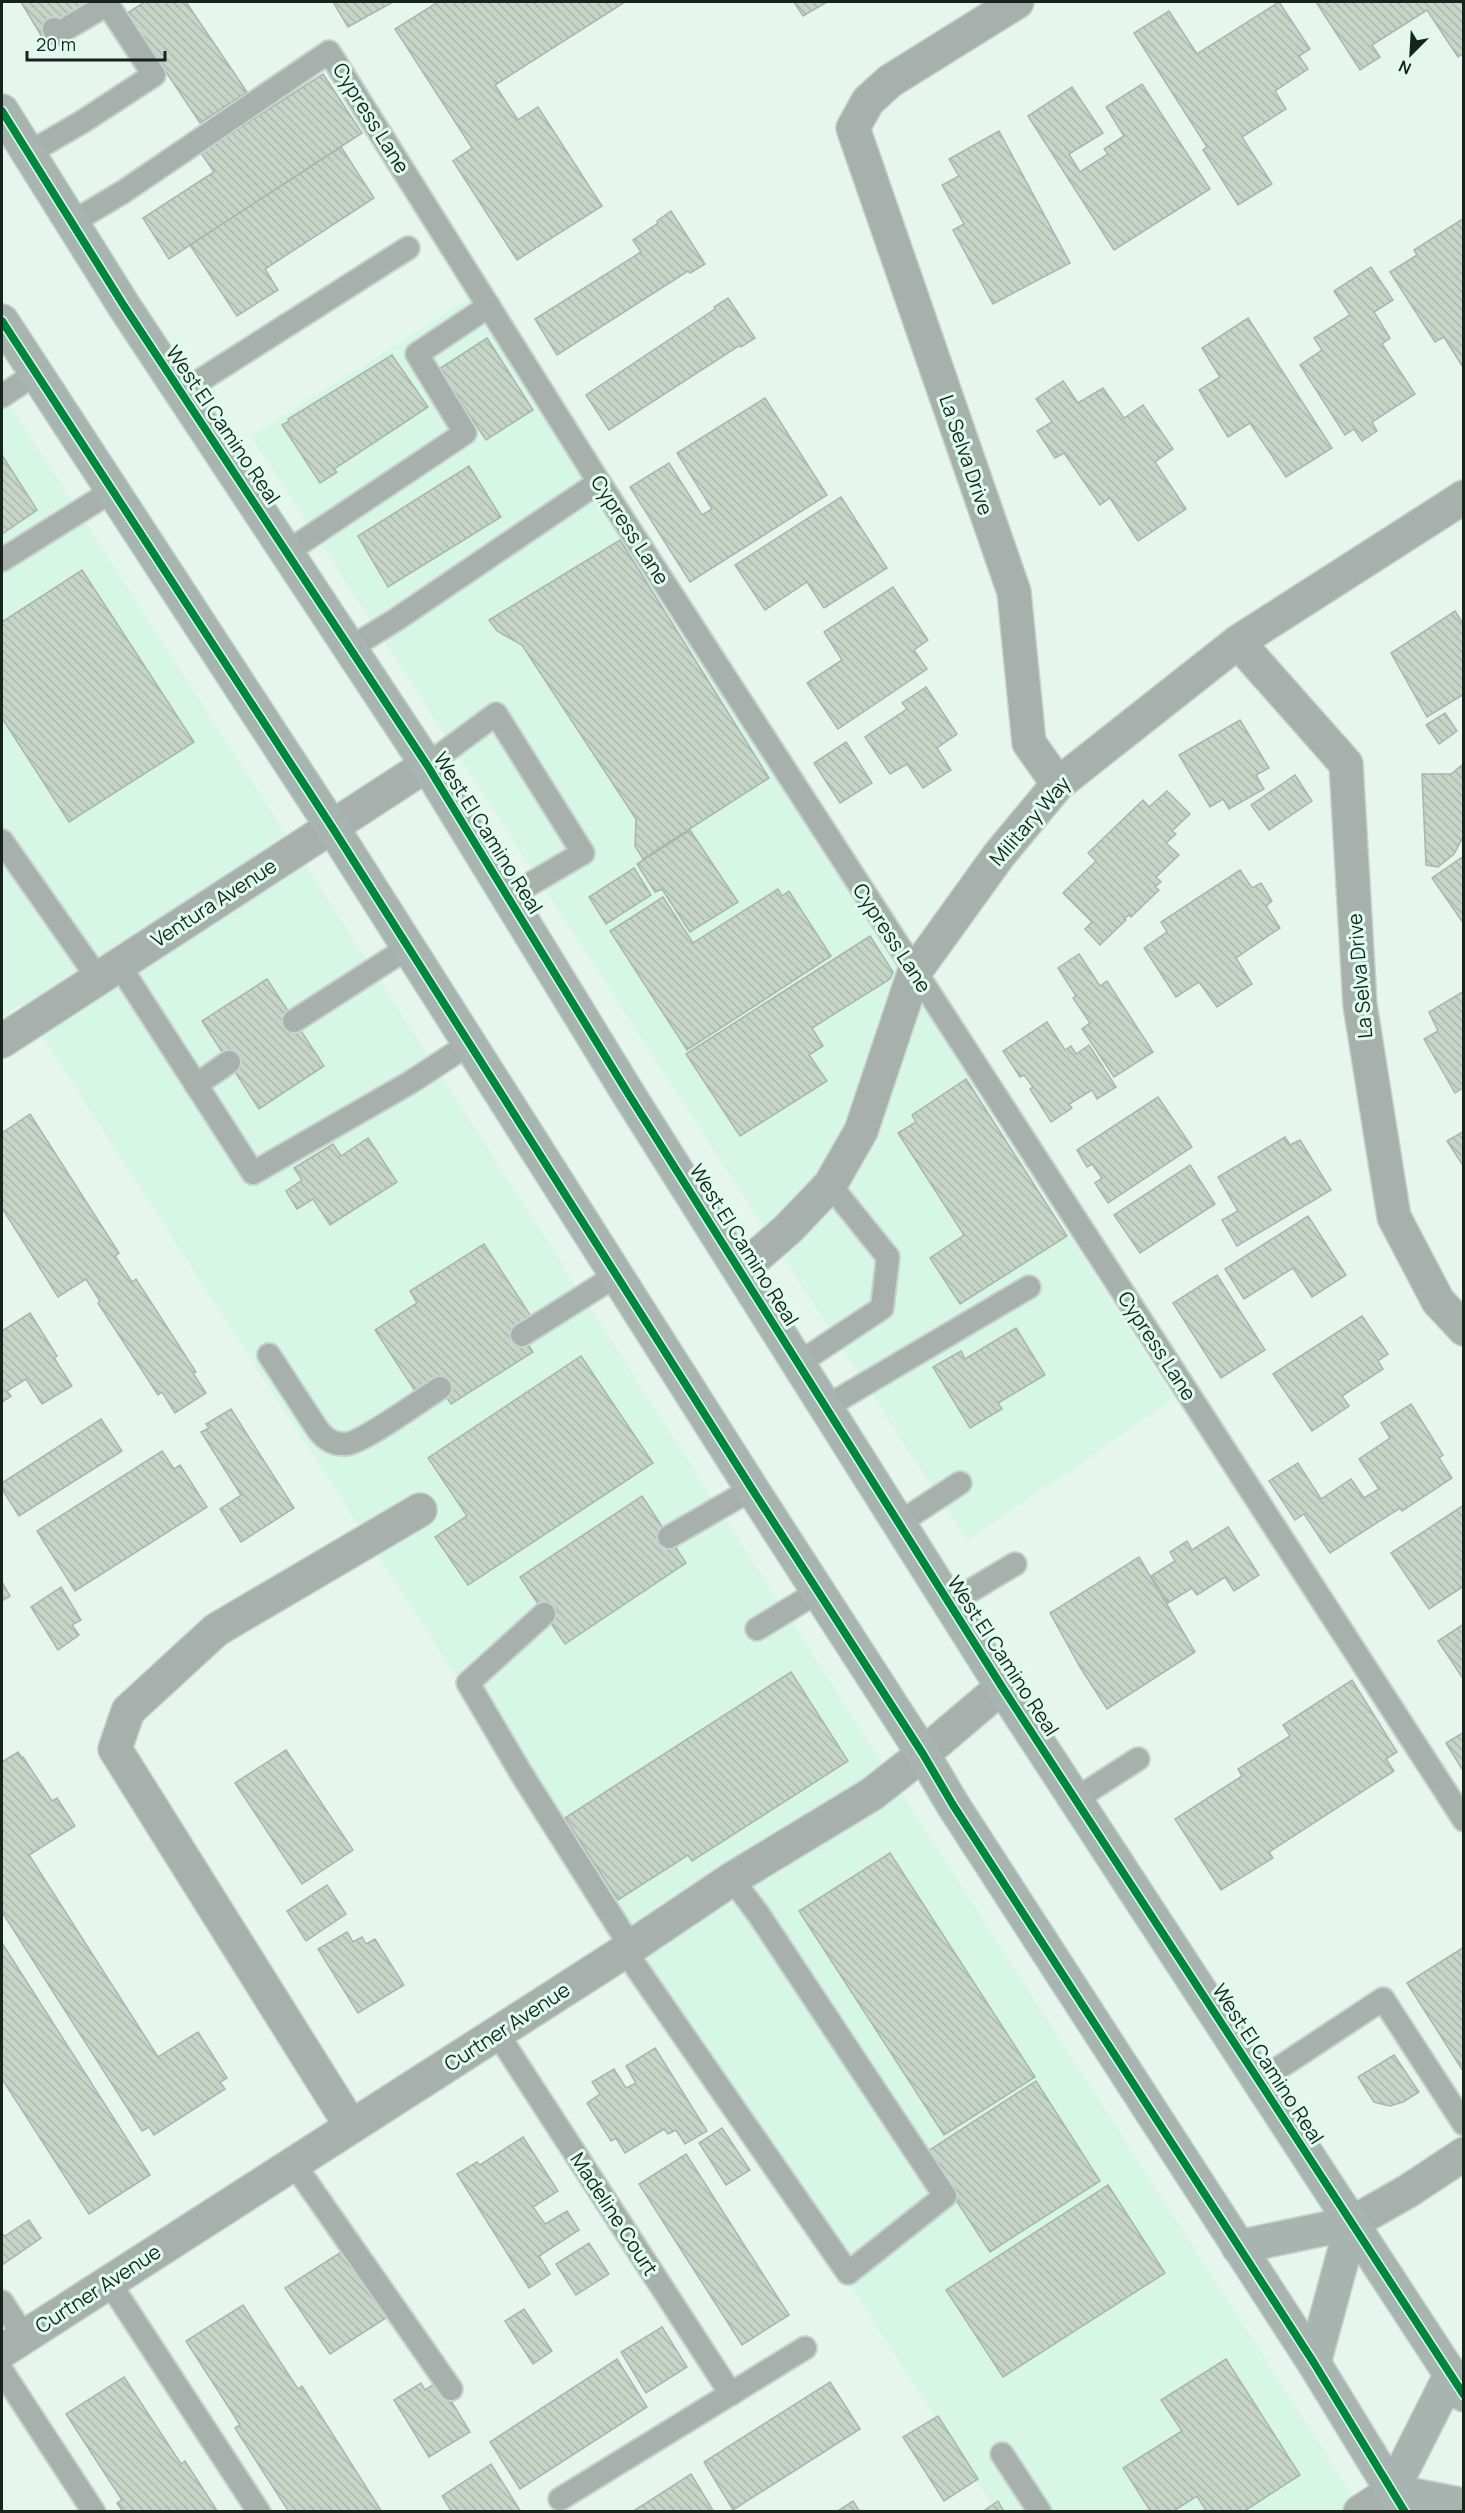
<svg xmlns="http://www.w3.org/2000/svg" width="1465" height="2513" font-family="Manrope,sans-serif">
  <defs>
    <pattern id="building-back-hatch" width="6" height="6" patternUnits="userSpaceOnUse" patternTransform="scale(1.5)"><rect width="6" height="6" fill="#c7d5c8"/><path d="M-1 5l2 2M0 0l6 6M5-1l2 2" fill="none" stroke="#aab7ab"/></pattern>
  </defs>
  <rect width="100%" height="100%" fill="#e6f6ee"/>
  <g fill="#d6f6e6">
    <polygon points="469,299 1174,1399 967,1541 251,436"/>
    <polygon points="2,392 485,1144 1363,2511 996,2511 21,1004 2,1016"/>
  </g>
  <g fill="url(#building-back-hatch)" stroke="#aab5ab" stroke-width="1.5">
    <polygon points="21,2 101,2 42,37"/>
    <polygon points="145,2 186,2 247,92 200,123 127,13"/>
    <polygon points="333,2 393,2 348,27"/>
    <polygon points="438,2 625,2 495,85 518,120 538,107 602,206 517,260 453,161 472,148 395,29"/>
    <polygon points="794,2 827,2 803,16"/>
    <polygon points="1279,2 1310,49 1299,56 1308,69 1275,91 1286,109 1242,137 1272,184 1238,205 1203,150 1207,147 1134,33 1169,11 1197,54"/>
    <polygon points="1316,2 1464,2 1464,53 1458,57 1427,10 1372,45 1380,57 1360,70"/>
    <polygon points="323,74 362,133 169,259 143,218 214,172 201,153"/>
    <polygon points="1142,84 1210,189 1114,250 1028,116 1072,87 1103,133 1069,154 1080,172 1108,154 1104,149 1124,136 1106,107"/>
    <polygon points="999,131 1070,263 993,304 953,230 964,224 942,185 959,176 949,159"/>
    <polygon points="341,147 374,198 265,269 278,290 237,316 190,245"/>
    <polygon points="671,211 705,264 690,273 688,271 557,355 535,319 641,252 633,240 658,223 657,221"/>
    <polygon points="1464,218 1464,369 1444,337 1435,342 1390,272 1417,255 1414,250"/>
    <polygon points="1371,267 1393,300 1374,312 1390,338 1382,344 1415,394 1372,422 1377,431 1362,441 1354,429 1345,435 1300,365 1322,350 1314,338 1350,315 1334,291"/>
    <polygon points="728,298 755,338 741,347 740,345 609,430 586,395 715,309 714,307"/>
    <polygon points="1248,318 1332,448 1286,477 1250,423 1228,437 1199,390 1220,377 1202,348"/>
    <polygon points="487,338 533,410 486,440 439,369"/>
    <polygon points="392,355 428,407 334,469 337,472 320,483 282,425 289,421 288,419"/>
    <polygon points="1063,381 1078,403 1103,388 1124,418 1143,405 1173,449 1155,462 1186,509 1138,541 1110,498 1100,505 1064,453 1055,458 1037,431 1052,422 1036,399"/>
    <polygon points="765,398 827,495 690,582 630,487 669,463 702,515 712,509 677,453"/>
    <polygon points="2,455 37,510 2,534"/>
    <polygon points="469,466 501,517 388,587 358,536"/>
    <polygon points="841,497 887,568 824,608 807,582 765,610 735,565"/>
    <polygon points="620,540 769,778 643,859 635,846 636,819 522,645 497,631 489,620"/>
    <polygon points="82,570 194,742 69,822 2,718 2,622"/>
    <polygon points="893,587 928,640 914,650 927,669 838,729 807,683 842,660 824,632"/>
    <polygon points="1455,611 1464,625 1464,694 1427,717 1391,653"/>
    <polygon points="926,687 957,734 937,748 951,770 923,788 907,764 890,774 865,737 907,709 902,703"/>
    <polygon points="1445,713 1457,731 1439,744 1426,725"/>
    <polygon points="1240,720 1269,768 1256,775 1264,789 1229,809 1223,799 1210,807 1179,755"/>
    <polygon points="846,742 872,783 840,803 814,763"/>
    <polygon points="1462,765 1464,835 1454,854 1438,867 1426,865 1422,774 1451,774"/>
    <polygon points="1295,775 1312,801 1269,830 1251,805"/>
    <polygon points="1167,791 1190,814 1172,831 1176,834 1166,843 1179,855 1156,877 1161,882 1155,887 1159,890 1131,917 1129,915 1124,919 1126,920 1100,945 1085,929 1092,922 1063,893 1096,861 1088,853 1143,800 1149,807"/>
    <polygon points="690,830 738,902 690,932 662,889 655,892 637,864"/>
    <polygon points="1464,856 1464,924 1432,878"/>
    <polygon points="634,868 651,895 606,924 589,897"/>
    <polygon points="1240,870 1252,888 1261,883 1272,901 1266,906 1280,928 1236,958 1252,984 1217,1007 1199,982 1176,997 1144,948 1167,932 1161,922"/>
    <polygon points="778,889 782,896 789,891 831,956 687,1050 610,931 663,897 693,943"/>
    <polygon points="870,936 893,972 890,979 812,1028 823,1046 809,1055 827,1081 740,1136 686,1054"/>
    <polygon points="1079,954 1100,986 1107,981 1153,1052 1114,1077 1082,1029 1090,1023 1073,998 1076,996 1058,968"/>
    <polygon points="267,979 324,1066 259,1109 202,1021"/>
    <polygon points="1464,991 1464,1087 1455,1093 1424,1039 1438,1031 1429,1012"/>
    <polygon points="1047,1022 1065,1050 1071,1046 1076,1054 1089,1045 1116,1087 1097,1099 1092,1090 1069,1104 1072,1108 1051,1122 1030,1089 1033,1087 1024,1075 1020,1077 1003,1051"/>
    <polygon points="966,1079 1067,1236 960,1304 930,1258 964,1235 898,1133 916,1122 912,1115"/>
    <polygon points="1158,1097 1192,1147 1108,1203 1095,1183 1102,1178 1092,1164 1087,1167 1077,1150"/>
    <polygon points="30,1114 119,1253 115,1256 132,1282 136,1279 196,1372 193,1373 206,1393 175,1413 162,1392 158,1395 98,1303 100,1301 86,1279 58,1297 2,1208 2,1133"/>
    <polygon points="1464,1131 1464,1167 1447,1141"/>
    <polygon points="1285,1137 1290,1145 1300,1140 1331,1190 1237,1246 1222,1220 1238,1211 1218,1177"/>
    <polygon points="368,1138 397,1182 330,1225 313,1199 297,1209 286,1191 302,1180 294,1168 333,1144 341,1156"/>
    <polygon points="1190,1165 1215,1204 1140,1253 1114,1215"/>
    <polygon points="1308,1216 1346,1275 1312,1297 1293,1268 1244,1299 1225,1269"/>
    <polygon points="484,1244 534,1321 522,1335 533,1352 451,1404 438,1384 419,1397 375,1330 417,1303 410,1291"/>
    <polygon points="1217,1275 1265,1350 1221,1378 1173,1303"/>
    <polygon points="30,1313 57,1356 54,1358 72,1386 42,1404 26,1379 7,1391 11,1396 2,1402 2,1331"/>
    <polygon points="1362,1316 1388,1354 1378,1361 1383,1369 1342,1396 1349,1406 1312,1431 1273,1374"/>
    <polygon points="1016,1328 1045,1375 998,1403 1002,1409 970,1428 933,1367 961,1351 965,1359"/>
    <polygon points="581,1356 653,1463 468,1585 435,1537 467,1516 428,1458"/>
    <polygon points="1411,1404 1443,1455 1439,1458 1452,1478 1402,1511 1400,1508 1330,1553 1304,1514 1295,1520 1269,1481 1298,1463 1321,1499 1351,1479 1364,1498 1379,1489 1359,1459 1390,1438 1381,1423"/>
    <polygon points="231,1409 294,1508 241,1542 220,1509 241,1495 201,1432 209,1428 206,1424"/>
    <polygon points="101,1419 122,1451 19,1516 2,1489 2,1483"/>
    <polygon points="162,1451 174,1469 180,1465 207,1507 75,1591 37,1531"/>
    <polygon points="642,1496 686,1563 565,1644 520,1577"/>
    <polygon points="1464,1505 1464,1586 1429,1609 1391,1553"/>
    <polygon points="1228,1527 1259,1575 1234,1591 1225,1577 1197,1595 1192,1588 1168,1603 1151,1576 1175,1561 1170,1552 1187,1541 1192,1550"/>
    <polygon points="1139,1557 1195,1652 1107,1709 1080,1667 1050,1613"/>
    <polygon points="2,1582 10,1596 2,1601"/>
    <polygon points="61,1587 81,1620 72,1625 79,1635 58,1650 31,1607"/>
    <polygon points="1464,1624 1464,1680 1438,1641"/>
    <polygon points="791,1672 848,1761 692,1861 688,1855 618,1900 565,1818"/>
    <polygon points="1352,1680 1397,1752 1386,1759 1394,1771 1269,1852 1273,1858 1221,1890 1175,1819 1242,1776 1238,1769 1290,1736 1283,1725"/>
    <polygon points="1464,1732 1464,1768 1462,1769 1446,1743"/>
    <polygon points="286,1750 353,1850 302,1884 235,1783"/>
    <polygon points="18,1752 22,1758 23,1757 52,1801 57,1798 75,1826 29,1855 158,2057 198,2032 227,2078 220,2082 225,2089 154,2135 149,2127 142,2131 2,1912 2,1762"/>
    <polygon points="890,1853 1035,2077 944,2135 799,1911"/>
    <polygon points="327,1885 346,1914 306,1941 287,1911"/>
    <polygon points="347,1932 353,1942 362,1937 366,1944 375,1939 404,1985 358,2013 318,1949"/>
    <polygon points="2,1943 150,2175 89,2214 2,2079"/>
    <polygon points="1464,1947 1464,2071 1463,2071 1407,1983"/>
    <polygon points="655,2048 707,2131 685,2144 676,2130 668,2134 664,2129 625,2153 616,2138 611,2141 587,2103 600,2094 592,2082 614,2069 626,2088 636,2083 626,2066"/>
    <polygon points="1394,2055 1419,2092 1403,2102 1390,2106 1374,2102 1358,2077"/>
    <polygon points="1036,2081 1100,2181 990,2252 925,2153"/>
    <polygon points="722,2128 750,2170 726,2185 699,2143"/>
    <polygon points="523,2137 558,2191 533,2207 545,2224 567,2211 579,2230 539,2256 550,2274 529,2288 457,2174 477,2162 480,2165"/>
    <polygon points="686,2154 789,2315 742,2345 639,2184"/>
    <polygon points="1108,2185 1165,2273 1003,2377 946,2290"/>
    <polygon points="29,2220 41,2238 2,2265 2,2234 5,2236"/>
    <polygon points="589,2243 609,2274 576,2295 556,2264"/>
    <polygon points="349,2247 392,2314 330,2354 285,2288"/>
    <polygon points="243,2305 298,2389 302,2386 382,2512 289,2512 235,2428 240,2425 186,2341"/>
    <polygon points="524,2309 552,2351 533,2364 505,2321"/>
    <polygon points="662,2327 687,2367 646,2393 621,2352"/>
    <polygon points="617,2359 647,2407 520,2489 490,2442"/>
    <polygon points="1226,2359 1300,2475 1243,2512 1207,2512 1197,2496 1172,2512 1151,2512 1123,2468 1182,2431 1161,2400"/>
    <polygon points="124,2377 181,2464 185,2461 218,2512 123,2512 117,2503 122,2500 66,2414"/>
    <polygon points="439,2381 470,2432 429,2457 394,2400 421,2383 425,2390"/>
    <polygon points="830,2382 860,2429 733,2510 704,2462"/>
    <polygon points="938,2416 978,2479 944,2501 903,2437"/>
    <polygon points="491,2464 521,2512 452,2512 442,2496"/>
    <polygon points="691,2474 714,2512 632,2512"/>
    <polygon points="853,2501 860,2512 836,2512"/>
    <polygon points="998,2501 1004,2512 982,2512"/>
  </g>
  <g fill="none" stroke-linecap="round" stroke-linejoin="round">
    <defs>
      <g id="service">
        <polyline points="54,29 57,34 108,4"/>
        <polyline points="27,154 82,122 154,75 106,2"/>
        <polyline points="71,223 123,192 329,52 599,482 1464,1820"/>
        <polyline points="182,392 408,248"/>
        <polyline points="2,396 35,374"/>
        <polyline points="287,552 465,433 417,354 489,306"/>
        <polyline points="2,560 112,491"/>
        <polyline points="350,648 397,619 599,482"/>
        <polyline points="427,765 496,714 583,853 508,897"/>
        <polyline points="2,841 98,978"/>
        <polyline points="119,965 253,1173 411,1082 469,1044"/>
        <polyline points="294,1021 409,947"/>
        <polyline points="196,1085 229,1062"/>
        <polyline points="522,1335 617,1275"/>
        <path d="M269,1355L318,1430C325,1439 334,1445 346,1444C362,1443 423,1399 440,1388"/>
        <polyline points="799,1363 882,1308 888,1257 830,1185"/>
        <polyline points="826,1407 1029,1287"/>
        <polyline points="899,1523 960,1483"/>
        <polyline points="669,1537 752,1489"/>
        <polyline points="950,1603 1015,1564"/>
        <polyline points="544,1614 468,1683 521,1773 631,1947"/>
        <polyline points="757,1629 819,1591"/>
        <polyline points="1076,1799 1138,1759"/>
        <polyline points="625,1951 848,2273 945,2196 759,1915 732,1879"/>
        <polyline points="497,2033 731,2394"/>
        <polyline points="1259,2081 1383,1999 1464,2124"/>
        <polyline points="294,2164 451,2389"/>
        <polyline points="109,2282 259,2512"/>
        <polyline points="2,2302 24,2336"/>
        <polyline points="2,2371 94,2512"/>
        <polyline points="1002,2454 1040,2512"/>
        <polyline points="560,2499 805,2348"/>
      </g>
      <g id="minor">
        <polyline points="1017,2 890,81 868,101 853,128 1014,592 1029,743 1058,784"/>
        <polyline points="1238,642 1346,764 1360,1005 1394,1217 1438,1301 1464,1329"/>
        <polyline points="2,1041 427,765"/>
        <polyline points="741,1270 788,1229 830,1185 861,1131 914,973 999,855 1058,784 1238,642 1464,497"/>
        <polyline points="351,2126 115,1749 128,1711 216,1630 420,1510"/>
        <polyline points="1352,2223 1408,2191 1464,2154"/>
        <polyline points="2,2351 625,1951 732,1879 872,1794 923,1754 1002,1687"/>
        <polyline points="1360,2512 1392,2491"/>
      </g>
      <g id="primary">
        <polyline points="2,111 124,306 427,765 629,1095 1002,1687 1464,2395"/>
        <polyline points="2,321 332,827 752,1489 923,1754 953,1805 1314,2363 1405,2512"/>
        <polyline points="1238,2247 1352,2223"/>
        <polyline points="1314,2363 1352,2223"/>
        <polyline points="1392,2491 1451,2374"/>
        <polyline points="1392,2491 1464,2505"/>
      </g>
    </defs>
    <use href="#service" stroke="#c6d3cd" stroke-width="26"/>
    <use href="#minor" stroke="#c6d3cd" stroke-width="36"/>
    <use href="#primary" stroke="#c6d3cd" stroke-width="36"/>
    <use href="#service" stroke="#a8b0ad" stroke-width="22"/>
    <use href="#minor" stroke="#a8b0ad" stroke-width="33"/>
    <use href="#primary" stroke="#a8b4b0" stroke-width="33"/>
    <defs>
      <g id="cycleway">
        <polyline points="2,111 124,306 427,765 629,1095 1002,1687 1464,2395"/>
        <polyline points="2,321 332,827 752,1489 923,1754 953,1805 1314,2363 1405,2512"/>
      </g>
    </defs>
    <use href="#cycleway" stroke="#dffdee" stroke-width="11"/>
    <use href="#cycleway" stroke="#00873e" stroke-width="8"/>
  </g>
  <g text-anchor="middle" stroke-width="6" stroke-linejoin="round" paint-order="stroke">
    <g font-size="20" fill="#16241d" stroke="#dffdee">
      <text transform="translate(371 118) rotate(58)" y="7">Cypress Lane</text>
      <text transform="translate(223 425) rotate(56)" y="7">West El Camino Real</text>
      <text transform="translate(966 455) rotate(71)" y="7">La Selva Drive</text>
      <text transform="translate(630 530) rotate(57)" y="7">Cypress Lane</text>
      <text transform="translate(1030 821) rotate(-49)" y="7">Military Way</text>
      <text transform="translate(488 833) rotate(58)" y="7">West El Camino Real</text>
      <text transform="translate(214 903) rotate(-33)" y="7">Ventura Avenue</text>
      <text transform="translate(892 938) rotate(57)" y="7">Cypress Lane</text>
      <text transform="translate(1360 976) rotate(-95)" y="7">La Selva Drive</text>
      <text transform="translate(744 1245) rotate(58)" y="7">West El Camino Real</text>
      <text transform="translate(1157 1346) rotate(57)" y="7">Cypress Lane</text>
      <text transform="translate(1003 1656) rotate(57)" y="7">West El Camino Real</text>
      <text transform="translate(507 2027) rotate(-33)" y="7">Curtner Avenue</text>
      <text transform="translate(1268 2064) rotate(57)" y="7">West El Camino Real</text>
      <text transform="translate(614 2214) rotate(57)" y="7">Madeline Court</text>
      <text transform="translate(98 2289) rotate(-33)" y="7">Curtner Avenue</text>
    </g>
  </g>
  <rect width="1465" height="2513" fill="none" stroke="#16241d" stroke-width="6"/>
  <g transform="translate(1411 54) rotate(204)" stroke="#dffdee" stroke-width="4.5" paint-order="stroke">
  <path d="M0-4.5L10 22L0 15L-10 22Z" fill="#16241d"/>
  <text y="-9" font-size="16" font-weight="bold" text-anchor="middle" fill="#16241d">N</text>
  </g>
  <path d="M27 51v9h138v-9" fill="none" stroke="#16241d" stroke-width="3"/>
  <text x="36" y="51" font-size="18" fill="#16241d" stroke="#dffdee" stroke-width="4.5" paint-order="stroke">20 m</text>
</svg>
